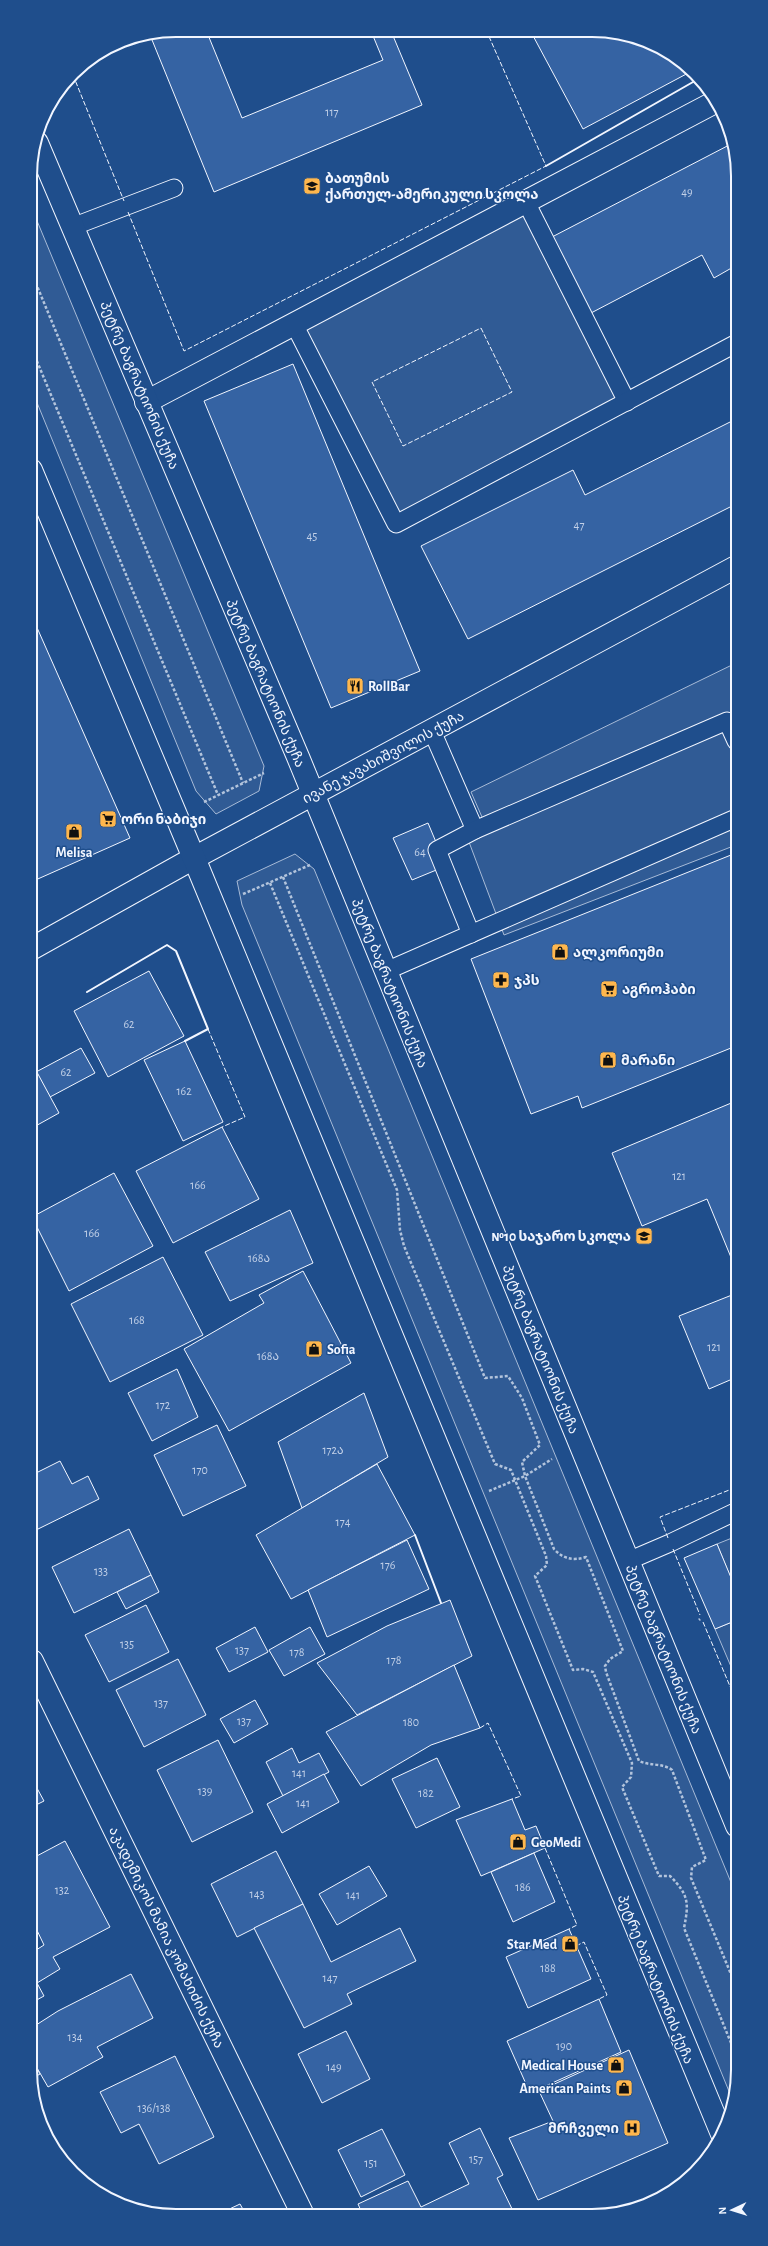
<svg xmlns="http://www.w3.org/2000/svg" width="768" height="2246" font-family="'Alegreya Sans','Noto Sans Georgian',sans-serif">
  <rect width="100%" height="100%" fill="#1f4e8c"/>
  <g fill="#305b95" stroke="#a8bbd7">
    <polygon points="526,202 627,402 396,524 294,324"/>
    <polygon points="30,204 264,766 259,791 216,814 196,791 31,388"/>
    <polygon points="736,663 736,845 504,935 469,842 489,833 471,792"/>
    <polygon points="295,854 314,869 737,1897 738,2079 733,2101 242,905 237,881"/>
    <polygon points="737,1536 737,1593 717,1544"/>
    <polygon points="737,1620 737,1675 735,1676 715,1629"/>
  </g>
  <g fill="#3563a3" stroke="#f2f6ff">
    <polygon points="176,30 206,30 242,118 383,60 371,31 391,31 422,105 214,192 150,35"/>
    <polygon points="531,32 621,33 665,49 692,71 583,129"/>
    <polygon points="733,143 735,147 735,266 714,278 702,255 591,313 552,237"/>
    <polygon points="293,364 420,671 331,708 204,401"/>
    <polygon points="736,419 736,504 468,639 421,546 573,470 585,495"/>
    <polygon points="31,614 130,838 31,882"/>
    <polygon points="428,823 446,866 412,880 393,838"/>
    <polygon points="736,853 736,1046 582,1108 578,1096 531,1114 471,959"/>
    <polygon points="149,971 184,1036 108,1077 74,1011"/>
    <polygon points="185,1041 223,1122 183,1141 144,1060"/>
    <polygon points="81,1048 95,1073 50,1097 36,1072"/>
    <polygon points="32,1063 59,1113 32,1128"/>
    <polygon points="736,1101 737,1272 707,1199 642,1226 612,1153"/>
    <polygon points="222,1127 259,1199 173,1243 136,1171"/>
    <polygon points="114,1173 153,1246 69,1291 32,1217"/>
    <polygon points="290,1210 313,1263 230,1301 205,1252"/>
    <polygon points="163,1257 203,1335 110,1382 71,1304"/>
    <polygon points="303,1271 351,1363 229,1431 184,1349 264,1303 259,1295"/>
    <polygon points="737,1293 737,1377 709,1389 679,1316"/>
    <polygon points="177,1369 198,1417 152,1441 128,1393"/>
    <polygon points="364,1393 388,1457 302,1508 278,1442"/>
    <polygon points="217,1425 246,1486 183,1516 154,1455"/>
    <polygon points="60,1461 72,1484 88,1476 99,1499 32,1532 32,1475"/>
    <polygon points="377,1464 415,1535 291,1599 256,1535"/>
    <polygon points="129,1529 151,1575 74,1613 52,1567"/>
    <polygon points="407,1540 429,1589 327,1637 308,1590"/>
    <polygon points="717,1544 737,1592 737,1620 715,1629 684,1558"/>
    <polygon points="151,1575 159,1592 126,1609 117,1592"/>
    <polygon points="450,1600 472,1656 357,1715 317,1663 387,1626"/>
    <polygon points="146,1605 169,1652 109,1682 85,1635"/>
    <polygon points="255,1627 268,1652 229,1672 216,1648"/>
    <polygon points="310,1627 325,1654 284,1676 269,1650"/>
    <polygon points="178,1659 206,1715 144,1747 116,1690"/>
    <polygon points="454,1665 480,1728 431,1745 361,1786 326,1732"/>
    <polygon points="255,1700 268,1724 234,1743 220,1719"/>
    <polygon points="218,1740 253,1812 192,1842 157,1770"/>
    <polygon points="292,1748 299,1763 319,1753 329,1772 283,1796 266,1762"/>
    <polygon points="437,1758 460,1807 416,1828 392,1779"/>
    <polygon points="324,1774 339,1802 282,1833 267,1804"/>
    <polygon points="32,1779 44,1801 32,1807"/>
    <polygon points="512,1799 525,1830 536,1826 545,1848 481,1876 456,1820"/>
    <polygon points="65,1841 110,1927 53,1957 60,1969 37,1983 44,1996 33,2002 33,1952 44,1945 33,1922 33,1858"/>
    <polygon points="276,1851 303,1904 237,1937 211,1884"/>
    <polygon points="534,1853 555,1902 513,1922 491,1872"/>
    <polygon points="369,1866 387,1896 337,1925 319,1894"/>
    <polygon points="303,1904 331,1962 400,1928 416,1961 347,1994 352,2004 304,2028 254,1928"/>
    <polygon points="569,1929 591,1979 528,2008 506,1957"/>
    <polygon points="131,1974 153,2018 97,2047 103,2057 48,2087 33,2061 33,2027 58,2011"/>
    <polygon points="599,1999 621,2052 530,2093 507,2041"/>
    <polygon points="346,2031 370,2079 322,2103 298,2054"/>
    <polygon points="629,2050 668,2143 538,2200 509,2138 553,2121 539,2091"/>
    <polygon points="175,2056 214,2137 159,2164 139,2124 121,2133 100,2092"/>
    <polygon points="33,2061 40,2074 33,2078"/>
    <polygon points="480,2128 503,2175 497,2178 514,2213 362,2213 358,2204 408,2181 421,2207 469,2184 449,2143"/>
    <polygon points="382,2129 405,2175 361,2197 338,2150"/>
    <polygon points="240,2204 245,2213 221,2213"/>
  </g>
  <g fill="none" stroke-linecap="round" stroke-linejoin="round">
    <defs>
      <g id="lane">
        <polyline points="526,202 627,402"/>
        <polyline points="72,227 174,188"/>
        <polyline points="294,324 396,524 735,344"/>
        <polyline points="432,731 475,830"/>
        <polyline points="471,934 437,850 475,830 727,721 736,741"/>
        <polyline points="386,971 736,818"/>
        <polyline points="628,1561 670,1543 737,1511"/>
      </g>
      <g id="street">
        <polyline points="146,402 717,101"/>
        <polyline points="31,949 194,858 736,567"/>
        <polyline points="32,1661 302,2213"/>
      </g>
      <g id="primary">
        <polyline points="37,143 298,757 737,1826"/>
        <polyline points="31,470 194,858 722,2134"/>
      </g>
    </defs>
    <use href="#lane" stroke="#f2f6ff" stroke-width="19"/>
    <use href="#street" stroke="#f2f6ff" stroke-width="24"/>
    <use href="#primary" stroke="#f2f6ff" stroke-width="24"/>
    <g stroke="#b3c4dc" stroke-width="2.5" stroke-dasharray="3 2" stroke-linecap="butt">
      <polyline points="30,269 243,783"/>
      <polyline points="31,347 218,795"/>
      <polyline points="204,802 264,773"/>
      <path d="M283,877L485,1378L508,1376L522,1398L540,1445L522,1462L525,1476L554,1549C563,1559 573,1561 586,1557L623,1651L610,1659L605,1666L606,1672L639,1761C650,1766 663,1763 672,1770L706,1860L692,1867L691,1878L738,1991"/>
      <path d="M270,883L397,1190L400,1230L404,1246L495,1464L511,1470L546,1556L547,1565L535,1576L573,1670L583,1669L593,1672L632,1763L631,1777L622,1787L659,1876H670C689,1895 689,1903 684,1928L738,2060"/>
      <polyline points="243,894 310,865"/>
      <polyline points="489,1491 525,1476 552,1459"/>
      <polyline points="699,1620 700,1619"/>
      <polyline points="732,1705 737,1703"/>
    </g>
    <use href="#lane" stroke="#1f4e8c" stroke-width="17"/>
    <use href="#street" stroke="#1f4e8c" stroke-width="22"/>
    <use href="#primary" stroke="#1f4e8c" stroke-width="22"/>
    <g stroke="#f2f6ff" stroke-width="1" stroke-dasharray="5 2" stroke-linecap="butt">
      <polyline points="73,75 124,201"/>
      <polyline points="128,212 184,351 546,166 487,32"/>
      <polygon points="481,328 512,392 403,446 372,382"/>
      <polyline points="208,1029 245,1117 222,1127"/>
      <polyline points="668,1538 660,1517 737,1487"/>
      <polyline points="673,1549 700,1615"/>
      <polyline points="703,1622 737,1703"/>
      <polyline points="480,1728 488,1723 521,1796 512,1799"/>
      <polyline points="545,1848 577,1925 569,1929"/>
      <polyline points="576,1946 584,1942 607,1995 599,1999"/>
    </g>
    <g stroke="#f2f6ff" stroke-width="2">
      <polyline points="546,166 700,78"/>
      <polyline points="87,992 167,945 176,951 208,1029 185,1041"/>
      <polyline points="415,1535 441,1603"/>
    </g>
  </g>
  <defs>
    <symbol id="school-square" viewBox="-11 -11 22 22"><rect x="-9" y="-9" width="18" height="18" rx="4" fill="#ffb74d" stroke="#1f4e8c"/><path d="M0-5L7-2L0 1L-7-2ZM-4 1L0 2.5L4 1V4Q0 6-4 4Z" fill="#111"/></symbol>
    <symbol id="restaurant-square" viewBox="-11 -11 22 22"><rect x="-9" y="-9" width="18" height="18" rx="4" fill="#ffb74d" stroke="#1f4e8c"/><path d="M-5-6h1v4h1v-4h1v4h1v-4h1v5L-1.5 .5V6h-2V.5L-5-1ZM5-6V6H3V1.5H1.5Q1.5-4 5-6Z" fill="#111"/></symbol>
    <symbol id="supermarket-square" viewBox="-11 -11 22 22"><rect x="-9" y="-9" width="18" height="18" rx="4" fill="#ffb74d" stroke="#1f4e8c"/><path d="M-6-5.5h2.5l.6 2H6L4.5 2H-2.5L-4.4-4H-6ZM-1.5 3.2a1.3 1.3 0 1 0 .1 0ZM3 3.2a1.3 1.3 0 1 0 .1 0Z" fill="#111"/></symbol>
    <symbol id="shop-square" viewBox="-11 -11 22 22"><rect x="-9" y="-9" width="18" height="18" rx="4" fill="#ffb74d" stroke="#1f4e8c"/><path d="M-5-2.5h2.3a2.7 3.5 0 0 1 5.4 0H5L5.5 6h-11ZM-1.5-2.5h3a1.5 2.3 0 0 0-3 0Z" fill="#111"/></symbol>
    <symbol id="pharmacy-square" viewBox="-11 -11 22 22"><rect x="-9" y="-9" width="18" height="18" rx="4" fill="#ffb74d" stroke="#1f4e8c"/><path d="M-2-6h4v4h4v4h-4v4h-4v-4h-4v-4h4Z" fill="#111"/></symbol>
    <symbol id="hospital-square" viewBox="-11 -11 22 22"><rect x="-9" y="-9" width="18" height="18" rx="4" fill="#ffb74d" stroke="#1f4e8c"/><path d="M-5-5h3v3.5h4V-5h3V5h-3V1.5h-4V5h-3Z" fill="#111"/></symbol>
  </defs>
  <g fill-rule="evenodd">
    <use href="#school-square" x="302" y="176" width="20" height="20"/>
    <use href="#restaurant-square" x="345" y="676" width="20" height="20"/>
    <use href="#supermarket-square" x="98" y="809" width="20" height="20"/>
    <use href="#shop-square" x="64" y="822" width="20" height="20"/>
    <use href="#shop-square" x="550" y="942" width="20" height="20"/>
    <use href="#pharmacy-square" x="491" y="970" width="20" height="20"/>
    <use href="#supermarket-square" x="599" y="979" width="20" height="20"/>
    <use href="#shop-square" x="598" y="1050" width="20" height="20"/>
    <use href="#school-square" x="634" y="1226" width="20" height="20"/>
    <use href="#shop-square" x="304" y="1339" width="20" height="20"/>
    <use href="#shop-square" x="508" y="1832" width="20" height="20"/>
    <use href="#shop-square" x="560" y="1934" width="20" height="20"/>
    <use href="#shop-square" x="606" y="2055" width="20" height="20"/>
    <use href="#shop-square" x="614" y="2078" width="20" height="20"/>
    <use href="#hospital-square" x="622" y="2118" width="20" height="20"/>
  </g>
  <g text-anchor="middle" stroke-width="3" stroke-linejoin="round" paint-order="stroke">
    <g font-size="12" fill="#c3d1e8">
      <text x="332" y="116">117</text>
      <text x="687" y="196">49</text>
      <text x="579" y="529">47</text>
      <text x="312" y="540">45</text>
      <text x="420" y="856">64</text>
      <text x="129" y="1028">62</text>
      <text x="66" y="1076">62</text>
      <text x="184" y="1095">162</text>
      <text x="679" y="1180">121</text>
      <text x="198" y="1189">166</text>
      <text x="92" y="1237">166</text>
      <text x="259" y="1262">168ა</text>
      <text x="137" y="1324">168</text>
      <text x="714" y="1351">121</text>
      <text x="268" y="1360">168ა</text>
      <text x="163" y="1409">172</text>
      <text x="333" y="1454">172ა</text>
      <text x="200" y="1474">170</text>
      <text x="343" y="1526">174</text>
      <text x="388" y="1569">176</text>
      <text x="101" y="1575">133</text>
      <text x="127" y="1648">135</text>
      <text x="242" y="1654">137</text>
      <text x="297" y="1656">178</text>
      <text x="394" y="1664">178</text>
      <text x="161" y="1707">137</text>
      <text x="244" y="1725">137</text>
      <text x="411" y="1726">180</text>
      <text x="299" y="1777">141</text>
      <text x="205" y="1795">139</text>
      <text x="426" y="1797">182</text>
      <text x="303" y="1807">141</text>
      <text x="523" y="1891">186</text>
      <text x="62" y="1894">132</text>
      <text x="257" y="1898">143</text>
      <text x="353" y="1899">141</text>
      <text x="548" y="1972">188</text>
      <text x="330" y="1982">147</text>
      <text x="75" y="2041">134</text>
      <text x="564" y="2050">190</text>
      <text x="334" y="2071">149</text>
      <text x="154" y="2112">136/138</text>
      <text x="476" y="2163">157</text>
      <text x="371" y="2167">151</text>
    </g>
    <g font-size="14" font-weight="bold" fill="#f2f6ff" stroke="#1f4e8c" text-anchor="start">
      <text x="325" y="183">ბათუმის<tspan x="325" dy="16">ქართულ-ამერიკული სკოლა</tspan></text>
      <text x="368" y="691">RollBar</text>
      <text x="121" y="824">ორი ნაბიჯი</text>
      <text x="74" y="857" text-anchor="middle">Melisa</text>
      <text x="573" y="957">ალკორიუმი</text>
      <text x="514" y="985">ჯპს</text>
      <text x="622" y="994">აგროჰაბი</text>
      <text x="621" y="1065">მარანი</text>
      <text x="631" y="1241" text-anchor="end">№10 საჯარო სკოლა</text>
      <text x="327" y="1354">Sofia</text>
      <text x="531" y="1847">GeoMedi</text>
      <text x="557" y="1949" text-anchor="end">Star Med</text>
      <text x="603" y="2070" text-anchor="end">Medical House</text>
      <text x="611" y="2093" text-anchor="end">American Paints</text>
      <text x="619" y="2133" text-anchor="end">მრჩველი</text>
    </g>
    <g font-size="14" fill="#f2f6ff" stroke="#1f4e8c">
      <text transform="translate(140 385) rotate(67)" y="5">პეტრე ბაგრატიონის ქუჩა</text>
      <text transform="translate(266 683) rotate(67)" y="5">პეტრე ბაგრატიონის ქუჩა</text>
      <text transform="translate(383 757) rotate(-28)" y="5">ივანე ჯავახიშვილის ქუჩა</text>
      <text transform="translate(390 983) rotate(68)" y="5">პეტრე ბაგრატიონის ქუჩა</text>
      <text transform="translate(541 1349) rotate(68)" y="5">პეტრე ბაგრატიონის ქუჩა</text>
      <text transform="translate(664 1649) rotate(68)" y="5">პეტრე ბაგრატიონის ქუჩა</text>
      <text transform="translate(167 1937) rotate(64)" y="5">აკადემიკოს მამია კომახიძის ქუჩა</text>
      <text transform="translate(656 1979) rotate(68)" y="5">პეტრე ბაგრატიონის ქუჩა</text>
    </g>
  </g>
  <path d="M0 0H768V2246H0ZM176 37H592A139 139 0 0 1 731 176V2070A139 139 0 0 1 592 2209H176A139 139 0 0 1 37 2070V176A139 139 0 0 1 176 37Z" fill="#1f4e8c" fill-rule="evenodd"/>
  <path fill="none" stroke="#f2f6ff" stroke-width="2" d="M176 37H592A139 139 0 0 1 731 176V2070A139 139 0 0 1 592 2209H176A139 139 0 0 1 37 2070V176A139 139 0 0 1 176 37Z"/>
  <g transform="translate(732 2210) rotate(266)" stroke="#1f4e8c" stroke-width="3" paint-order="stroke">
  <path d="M0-3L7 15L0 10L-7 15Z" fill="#f2f6ff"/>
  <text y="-6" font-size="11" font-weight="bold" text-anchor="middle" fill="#f2f6ff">N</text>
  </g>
</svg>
